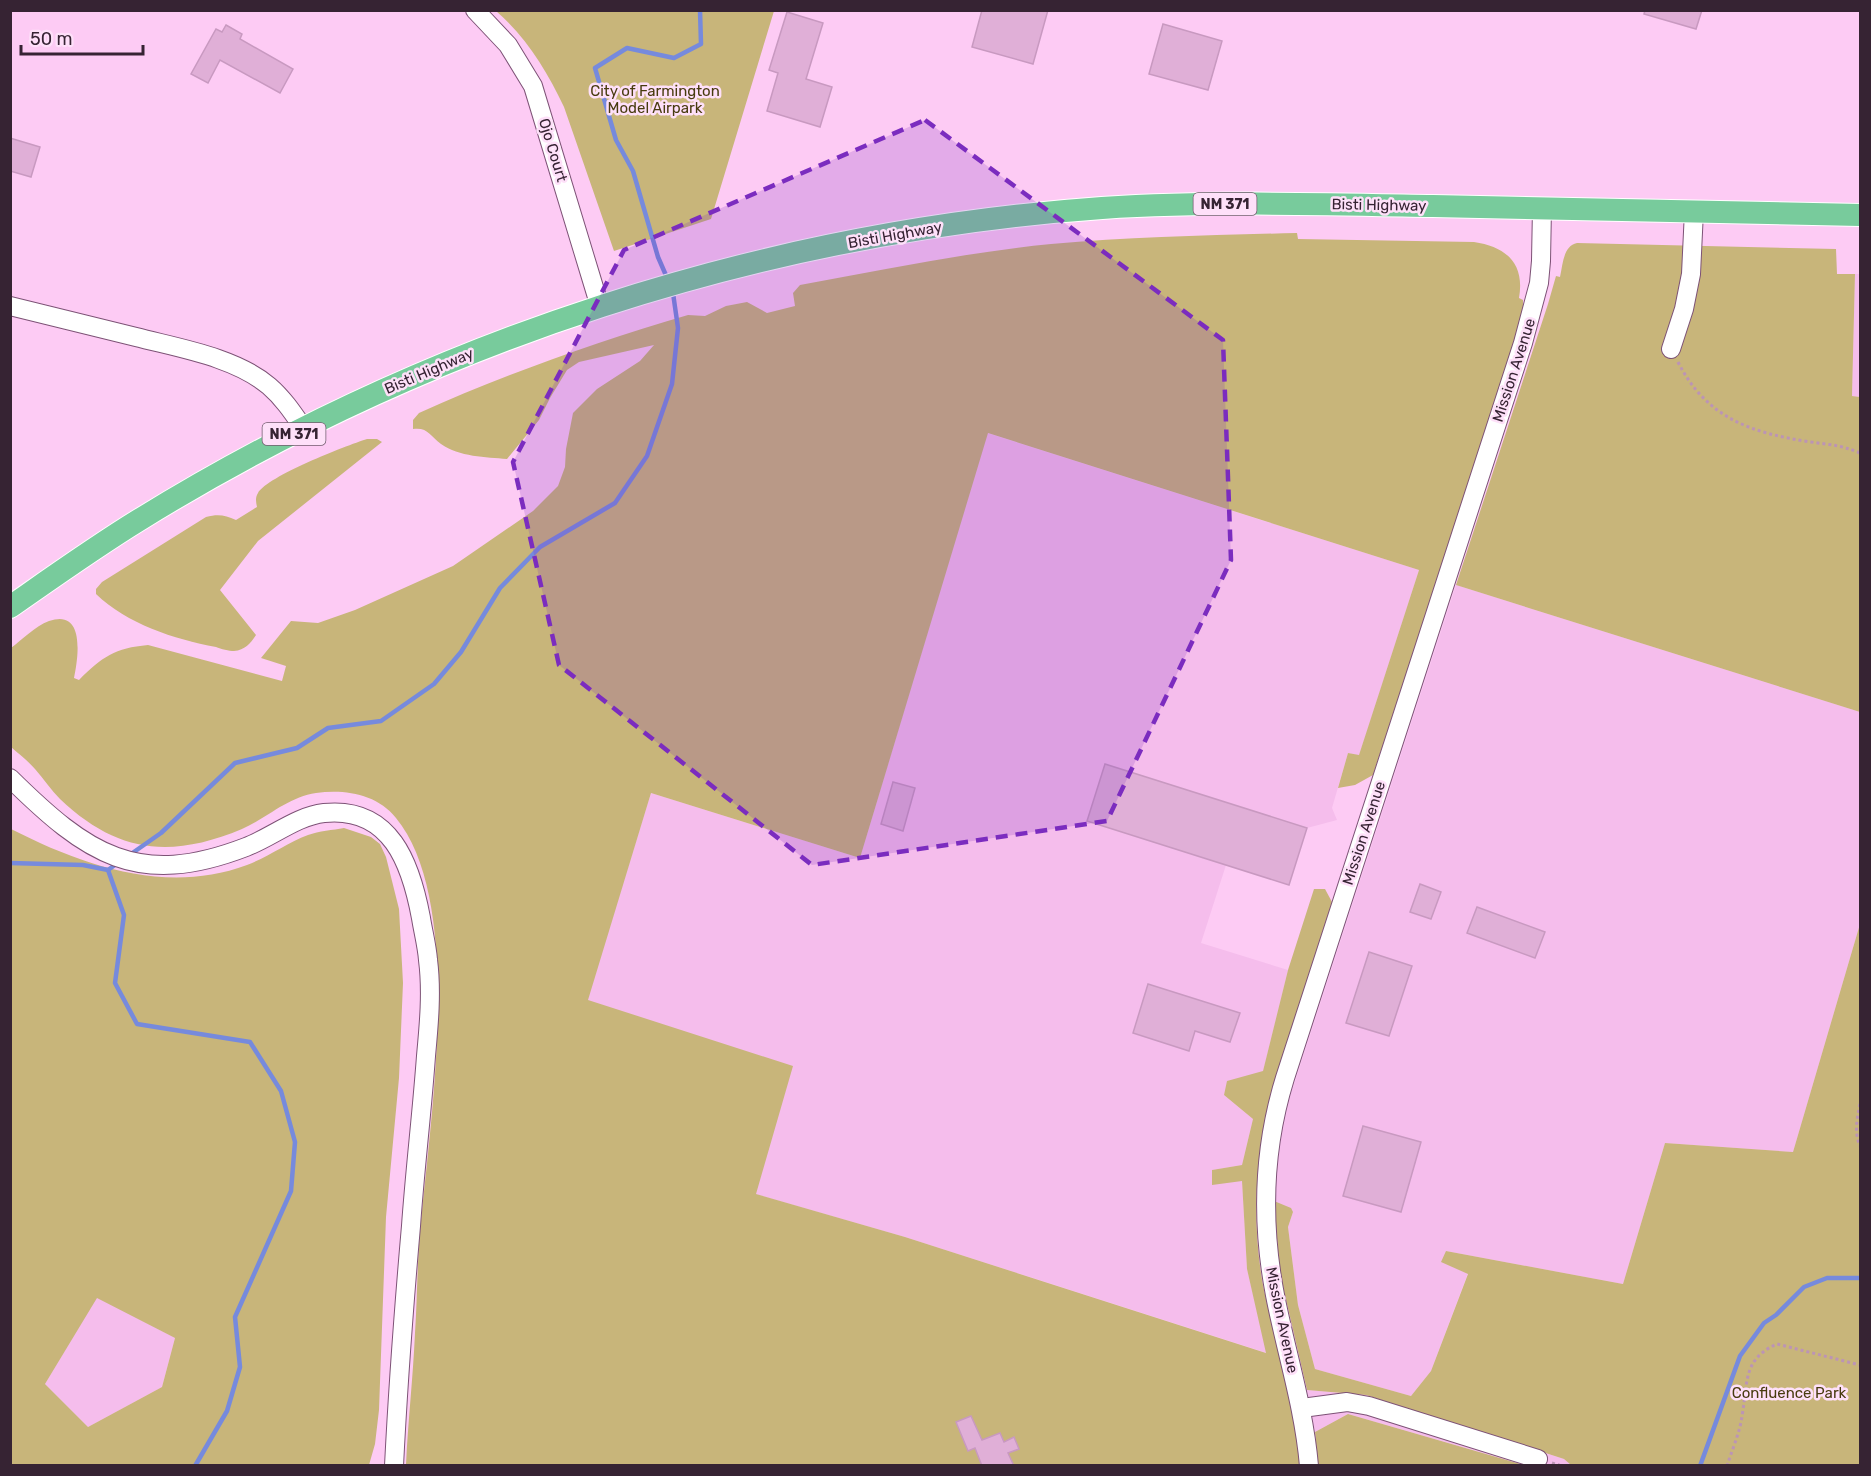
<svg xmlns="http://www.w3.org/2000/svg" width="1871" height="1476" font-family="Rubik,sans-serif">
  <rect width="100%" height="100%" fill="#fdcbf4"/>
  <g fill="#f5bdec">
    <polygon points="1855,274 1860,274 1860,397 1852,396"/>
    <polygon points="987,433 1419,570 1359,756 1348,753 1332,808 1337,820 1307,828 1289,885 1226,865 1201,943 1288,970 1263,1072 1224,1095 1253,1119 1242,1165 1212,1170 1242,1180 1247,1269 1267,1353 905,1237 755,1194 587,1000 651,793 860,858"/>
    <polygon points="1456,585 1860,712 1860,924 1793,1152 1665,1143 1623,1284 1446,1251 1468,1273 1431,1371 1411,1396 1315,1369 1298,1305 1288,1227 1293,1212 1274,1201 1279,1150 1289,1100"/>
    <polygon points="97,1297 175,1338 162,1387 88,1427 45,1384"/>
    <polygon points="1307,1390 1366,1395 1564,1459 1571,1465 1525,1465 1348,1414 1315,1432"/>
  </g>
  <g fill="#c8b57a" fill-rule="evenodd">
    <path d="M496,11H774L711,219L614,251L564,107C547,71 526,37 496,11Z"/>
    <path d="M1297,233L1298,239L1474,242C1507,247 1525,264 1519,298L1523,300V313L1515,341L1373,775L1355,785L1338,788L1348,753L1359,755L1419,570L988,433L860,858L651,793L588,1000L793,1066L756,1194L905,1237L1266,1353L1247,1269L1242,1181L1212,1185V1170L1242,1165L1253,1119L1224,1095L1227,1081L1263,1071L1288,970L1314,889H1325L1332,902L1269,1103C1255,1163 1252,1224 1263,1285C1275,1346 1296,1403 1300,1465H406C408,1421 413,1378 415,1333C417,1304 417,1275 419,1245C427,1137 468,906 396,818C377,794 345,789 316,793C288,797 267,818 242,829C170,859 117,853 60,799C51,790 44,779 35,769C28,761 19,754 11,747V648C22,640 35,626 49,621C86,608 78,659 74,678L79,680C102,657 115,648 148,645L282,681L286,666L261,658L291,621L318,623L355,610L453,566L533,511L558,486L565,467L566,449L573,413L597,389L640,361L654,345L579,362L567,370L550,398L539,420L507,459C486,457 459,457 441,444C430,436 428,427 413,429V420L419,413C506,374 596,342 688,315L705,316L726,306L747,302L767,313L795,306L793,293L800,285C883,270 967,252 1051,244C1133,237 1215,235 1297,233Z"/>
    <path d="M1577,243L1836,249L1837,274H1855L1852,396L1860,397V712L1456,585L1548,304L1556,276L1560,277C1563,264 1563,246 1577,243Z"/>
    <path d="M367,439H377L382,442L258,541L220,590L256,635C250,644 245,650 234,651C229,651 221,649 216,647C174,639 127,624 96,594V589L102,582L206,517C218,514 225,515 236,520L257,507C256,502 255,498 258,493C268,476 345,446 367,439Z"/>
    <path d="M344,828L371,837L380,844L386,857L399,909L403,983L399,1078L386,1217L379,1410L375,1444L369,1465H11V829C84,866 166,895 247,865C268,857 287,843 308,835C319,831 333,830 344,828ZM97,1298L175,1338L162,1387L88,1427L45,1384Z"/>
    <polygon points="1860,924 1860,1465 1571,1465 1564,1459 1366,1395 1307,1390 1284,1291 1279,1263 1274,1201 1291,1208 1293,1212 1288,1227 1298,1305 1315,1369 1411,1396 1431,1371 1468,1274 1441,1262 1446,1251 1623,1284 1665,1143 1793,1152"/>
    <polygon points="1348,1414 1524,1465 1525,1465 1318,1465 1315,1432"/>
  </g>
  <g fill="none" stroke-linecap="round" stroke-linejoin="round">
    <g stroke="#768add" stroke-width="4.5">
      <polyline points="668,280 658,257 633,171 616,140 595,68 627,48 674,58 701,44 700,10"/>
      <polyline points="131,854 161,833 235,763 297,748 328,728 381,721 434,684 461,652 500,588 540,547 615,503 647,456 672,384 678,328 673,293"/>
      <polyline points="10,863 83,865 108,870 119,862"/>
      <polyline points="108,870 124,915 115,983 137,1024 250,1042 281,1091 295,1142 291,1191 235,1317 240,1367 227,1411 195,1466"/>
      <polyline points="1700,1466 1740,1356 1764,1323 1776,1315 1804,1287 1827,1278 1860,1278"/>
    </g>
  </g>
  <g fill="#e0afd7" stroke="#c899c0" stroke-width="1.5">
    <polygon points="982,10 1048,10 1033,64 972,47"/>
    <polygon points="1645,10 1702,10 1696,29 1644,14"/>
    <polygon points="787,12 823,23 806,79 832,87 820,127 767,111 778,73 769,70"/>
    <polygon points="1163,24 1222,41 1208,90 1149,74"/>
    <polygon points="226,25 242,34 240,39 293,69 280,93 220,60 208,83 191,74 216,29 222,32"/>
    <polygon points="10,138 40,147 31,177 10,171"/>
    <polygon points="1105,764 1307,828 1289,885 1087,821"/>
    <polygon points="893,782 915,788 903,831 881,824"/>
    <polygon points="1420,884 1441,892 1431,919 1410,912"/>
    <polygon points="1477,907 1545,932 1535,958 1467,933"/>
    <polygon points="1369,952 1412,966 1389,1036 1346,1023"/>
    <polygon points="1148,984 1240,1013 1230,1042 1195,1031 1189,1051 1133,1033"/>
    <polygon points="1363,1126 1421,1142 1401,1212 1343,1196"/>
    <polygon points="971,1416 982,1440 1000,1433 1004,1442 1014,1437 1019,1449 1008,1453 1014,1466 982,1466 975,1448 968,1451 956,1422"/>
  </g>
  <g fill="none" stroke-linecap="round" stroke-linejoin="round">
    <defs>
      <g id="minor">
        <polyline points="475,10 508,45 533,86 600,307"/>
        <path d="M10,306C52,316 94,327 136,337C178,348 235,357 269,386C283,398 293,413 304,429"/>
        <polyline points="1671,349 1684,309 1691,274 1694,211"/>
        <path d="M10,778C87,854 137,889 246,847C272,837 297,816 324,813C391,806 411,864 421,918C423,931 427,946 428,960C432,991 429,1024 426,1056C422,1112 415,1169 411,1226C404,1306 398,1386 394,1466"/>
        <polyline points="1302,1408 1347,1402 1369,1406 1538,1459"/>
        <path d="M1309,1466C1304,1407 1286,1352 1275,1295C1261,1222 1263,1149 1285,1078L1523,343L1539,283L1541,261L1542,208"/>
      </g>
      <path id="major" d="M10,607C53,577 95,547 139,520C429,341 763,232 1102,208C1212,201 1322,204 1433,206C1575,209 1718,212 1860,215"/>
    </defs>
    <use href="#minor" stroke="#7d5276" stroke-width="20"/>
    <use href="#major" stroke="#fff" stroke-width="24"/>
    <g stroke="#bc94b5" stroke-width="3" stroke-dasharray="3 3" stroke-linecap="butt">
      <path d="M1678,362C1707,419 1752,433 1811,442C1831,445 1841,445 1860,453"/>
      <path d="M1860,1104C1857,1119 1854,1132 1860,1146"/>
      <polyline points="1552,1463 1562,1466"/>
      <path d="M1727,1466C1732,1450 1740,1432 1742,1416C1748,1384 1742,1359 1777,1344L1860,1365"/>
    </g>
    <use href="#minor" stroke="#fff" stroke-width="18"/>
    <use href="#major" stroke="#78cb9c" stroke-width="22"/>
  </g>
  <path fill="#7b2cbf" fill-opacity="0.2" stroke="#7b2cbf" stroke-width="4.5" stroke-dasharray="12 8" stroke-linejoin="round" d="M925,120L1223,340L1231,560L1107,821L812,865L559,665L513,462L624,250Z"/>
  <g text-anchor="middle" stroke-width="5" stroke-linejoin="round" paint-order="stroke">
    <g fill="#fee0f9" stroke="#725c6e" stroke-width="1.5">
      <rect x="1193.5" y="193" width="63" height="22" rx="4.5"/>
      <rect x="262.5" y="423" width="63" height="22" rx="4.5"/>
    </g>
    <g font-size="14" font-weight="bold" fill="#362333">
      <text x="1225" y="209">NM 371</text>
      <text x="294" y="439">NM 371</text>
    </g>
    <g font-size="15" fill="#483b0f" stroke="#fee0f9">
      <text x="655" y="96">City of Farmington<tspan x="655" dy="17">Model Airpark</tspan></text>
      <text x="1789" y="1398">Confluence Park</text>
    </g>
    <g font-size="15" fill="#362333" stroke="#fee0f9">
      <text transform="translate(553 150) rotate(73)" y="5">Ojo Court</text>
      <text transform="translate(1379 205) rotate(1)" y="5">Bisti Highway</text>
      <text transform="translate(895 235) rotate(-10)" y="5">Bisti Highway</text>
      <text transform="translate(1514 370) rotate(-72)" y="5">Mission Avenue</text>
      <text transform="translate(429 371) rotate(-23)" y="5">Bisti Highway</text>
      <text transform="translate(1364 833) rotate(-72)" y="5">Mission Avenue</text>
      <text transform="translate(1282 1320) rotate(78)" y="5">Mission Avenue</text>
    </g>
  </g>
  <rect width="1871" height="1476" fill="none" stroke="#362333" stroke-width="24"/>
  <path d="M21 45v9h122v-9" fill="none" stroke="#362333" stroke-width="3"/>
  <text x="30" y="45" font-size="18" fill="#362333" stroke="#fee0f9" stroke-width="4.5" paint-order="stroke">50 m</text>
</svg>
